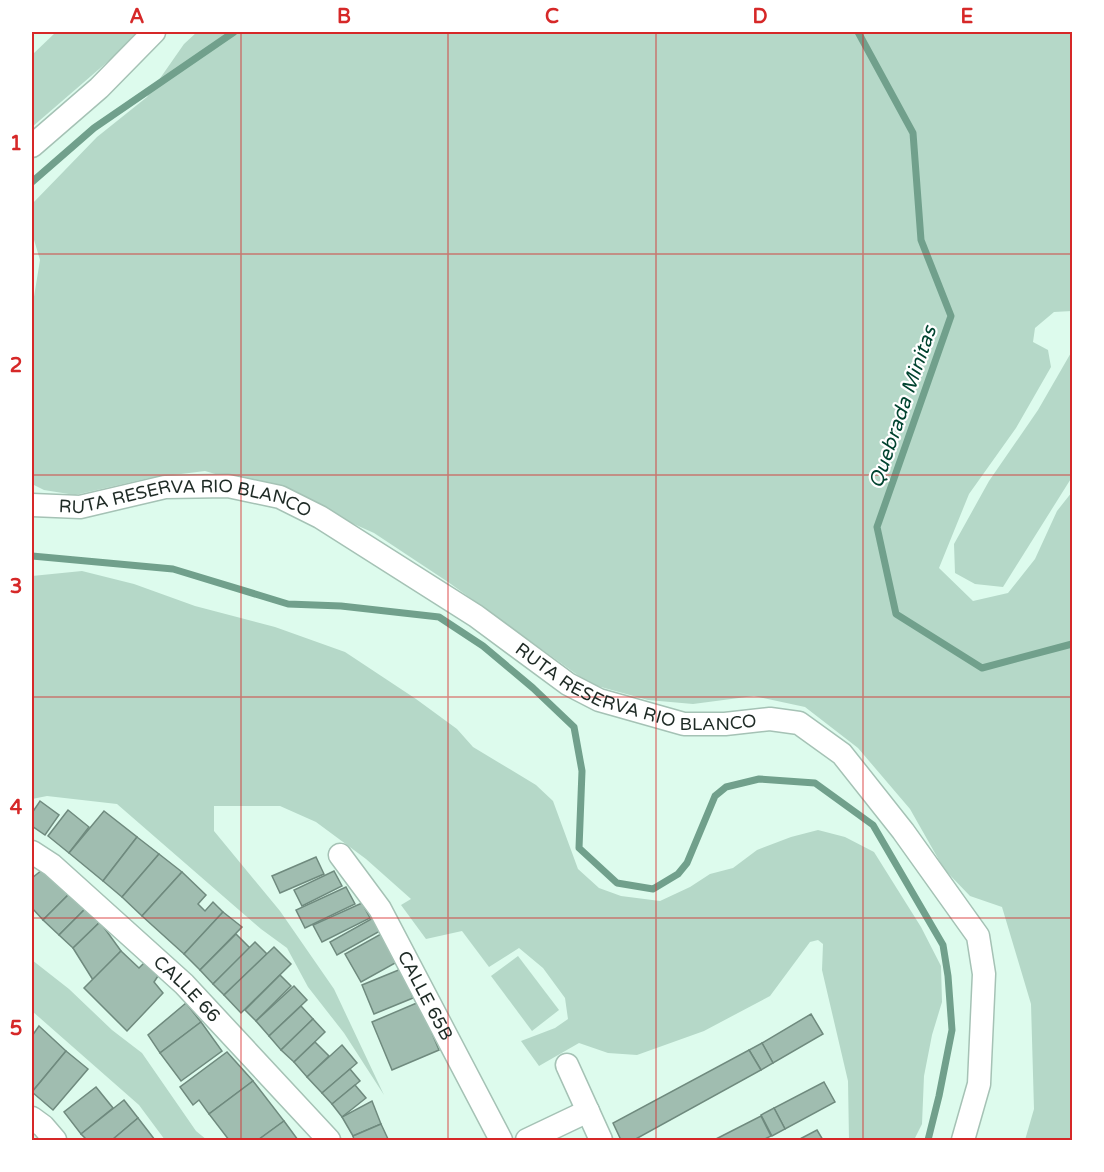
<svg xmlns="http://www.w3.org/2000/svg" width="1104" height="1172" font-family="'Varela Round',sans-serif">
  <rect width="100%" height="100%" fill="#ddfbed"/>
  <g fill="#b5d8c8">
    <polygon points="56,32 142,32 32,127 32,55"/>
    <polygon points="197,32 1069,32 1072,35 1072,311 1054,312 1035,328 1033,342 1048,350 1051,367 1016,428 969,494 939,568 973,601 1008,593 1035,559 1057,511 1072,492 1072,1140 1025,1140 1034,1109 1031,1004 1002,907 970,896 944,869 910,809 858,748 805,707 754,696 693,704 648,700 590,684 448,582 374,533 291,496 205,471 149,478 75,495 44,490 32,484 32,309 40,260 32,233 32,204 97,137 147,97 184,44"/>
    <polygon points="1072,351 1072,477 1003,587 975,584 955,573 954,544 989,481 1038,410"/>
    <polygon points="82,571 134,584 195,606 275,627 345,652 416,699 457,729 473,747 536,785 553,801 578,869 599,888 621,896 660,901 690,887 710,874 733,868 757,850 791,837 818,830 845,837 874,852 921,927 941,966 942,1002 932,1035 924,1076 922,1124 914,1140 849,1140 848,1081 822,970 823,944 818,940 810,942 770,996 704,1031 637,1055 608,1053 579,1043 539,1066 521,1041 555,1028 568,1019 565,998 543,968 519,948 489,967 462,931 426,939 401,905 411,899 366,859 316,822 280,806 214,806 214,831 280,911 334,989 384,1095 344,1033 308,987 287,948 261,929 117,804 47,796 32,799 32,576"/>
    <polygon points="518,956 559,1010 532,1031 491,976"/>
    <polygon points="32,960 69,989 112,1030 142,1053 196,1131 207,1140 165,1140 139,1105 32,1011"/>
  </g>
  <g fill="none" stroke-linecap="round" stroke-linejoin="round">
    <g stroke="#71a08c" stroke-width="7">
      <polyline points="858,32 913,133 921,240 951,316 877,527 896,614 982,668 1072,644"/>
      <polyline points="32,182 94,128 234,32"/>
      <polyline points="32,556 173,569 288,604 341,606 439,617 483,646 533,688 574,727 582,771 579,848 617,883 653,889 678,874 687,863 715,796 726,787 759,779 815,783 873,825 943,945 948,976 952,1030 939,1096 928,1140"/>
    </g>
  </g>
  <g fill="#a0bdb0" stroke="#6f8a7e" stroke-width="1.5">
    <polygon points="40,801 59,815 45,835 32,826 32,813"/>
    <polygon points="68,810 89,827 69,853 48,836"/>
    <polygon points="104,811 137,837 103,881 69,853"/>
    <polygon points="137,837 159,854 122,897 103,881"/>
    <polygon points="159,854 182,872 142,916 122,897"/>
    <polygon points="316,857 324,874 280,893 272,876"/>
    <polygon points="42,870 70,893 43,920 32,908 32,878"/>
    <polygon points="334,871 342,886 302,906 294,890"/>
    <polygon points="182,872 206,895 198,904 205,911 213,902 223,912 184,954 142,916"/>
    <polygon points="346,887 355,904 305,928 296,910"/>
    <polygon points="70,893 86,908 59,935 43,920"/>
    <polygon points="362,903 370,918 322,942 313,925"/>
    <polygon points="86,908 100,922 73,948 59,935"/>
    <polygon points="223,912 242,927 200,970 184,954"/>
    <polygon points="373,918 380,931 337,955 330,942"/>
    <polygon points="100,922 121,951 93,980 73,948"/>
    <polygon points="236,934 250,948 213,984 200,970"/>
    <polygon points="381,934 397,962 361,982 345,954"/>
    <polygon points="255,942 267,954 224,995 213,984"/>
    <polygon points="274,947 291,964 241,1013 224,995"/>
    <polygon points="121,951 139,968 144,963 158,976 154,982 163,993 127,1031 84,988"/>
    <polygon points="401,969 413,998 374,1014 362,985"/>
    <polygon points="280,975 291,986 256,1021 245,1010"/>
    <polygon points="294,986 307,1000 269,1036 256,1021"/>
    <polygon points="419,1002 439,1050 392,1070 372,1022"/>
    <polygon points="186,1003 201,1022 160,1053 148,1035"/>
    <polygon points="301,1006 313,1019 281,1050 269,1036"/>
    <polygon points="811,1014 823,1034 773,1063 762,1043"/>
    <polygon points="313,1019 325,1032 294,1062 281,1050"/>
    <polygon points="201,1022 222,1051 181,1081 160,1053"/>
    <polygon points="39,1026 66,1051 32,1092 32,1036"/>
    <polygon points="315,1042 329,1056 307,1077 294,1062"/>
    <polygon points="762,1043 773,1063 761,1070 749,1050"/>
    <polygon points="342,1045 357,1063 322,1093 307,1077"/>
    <polygon points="749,1050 761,1070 634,1140 621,1140 613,1123"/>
    <polygon points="66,1051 88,1069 53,1110 32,1092"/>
    <polygon points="227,1052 253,1081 209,1114 199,1100 193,1105 180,1087"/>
    <polygon points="350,1069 360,1081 332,1104 322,1093"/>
    <polygon points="253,1081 284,1121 258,1140 229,1140 209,1114"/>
    <polygon points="824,1082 835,1102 785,1129 774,1108"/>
    <polygon points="355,1085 366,1098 342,1117 332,1104"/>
    <polygon points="96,1087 113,1108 81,1134 64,1112"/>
    <polygon points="124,1100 138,1118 112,1140 87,1140 81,1134"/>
    <polygon points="372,1101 381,1124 353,1136 342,1117"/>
    <polygon points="774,1108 785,1129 772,1136 761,1115"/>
    <polygon points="761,1116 771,1136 763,1140 714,1140"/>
    <polygon points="138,1118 155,1140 112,1140"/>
    <polygon points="284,1121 298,1140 258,1140"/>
    <polygon points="381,1124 388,1139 354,1140 353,1136"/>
    <polygon points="817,1130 823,1140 798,1140"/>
  </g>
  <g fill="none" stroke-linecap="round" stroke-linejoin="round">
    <defs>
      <g id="minor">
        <polyline points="32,146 99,88 154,32"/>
        <path id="s1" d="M32,505L80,507L165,487L228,486L280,497L320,517L476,616L568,684L599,700L684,724H725L770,719L799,723L842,754L903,831L978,936L984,974L979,1084L963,1140"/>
        <path id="s2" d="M32,852L52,865L184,984L329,1140"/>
        <path id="s3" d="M340,855L380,909L501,1140"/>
        <polyline points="567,1065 601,1140"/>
        <polyline points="32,1118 43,1126 55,1140"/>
        <polyline points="527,1140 588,1111"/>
      </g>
    </defs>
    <use href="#minor" stroke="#a5c2b5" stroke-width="25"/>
    <use href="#minor" stroke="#fff" stroke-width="22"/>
  </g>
  <path fill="none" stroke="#d62828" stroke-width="1.5" stroke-opacity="0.55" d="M241,32V1140M448,32V1140M656,32V1140M863,32V1140M32,254H1072M32,475H1072M32,697H1072M32,918H1072"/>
  <g text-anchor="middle" stroke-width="4.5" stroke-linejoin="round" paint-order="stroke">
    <g font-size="18" fill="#1e2a25" stroke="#fff">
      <text dy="6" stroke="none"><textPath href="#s1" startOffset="156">RUTA RESERVA RIO BLANCO</textPath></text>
      <text dy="6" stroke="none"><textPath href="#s1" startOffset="662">RUTA RESERVA RIO BLANCO</textPath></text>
      <text dy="6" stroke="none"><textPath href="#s2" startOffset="207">CALLE 66</textPath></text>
      <text dy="6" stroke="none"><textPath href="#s3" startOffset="165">CALLE 65B</textPath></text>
    </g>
    <g font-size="20" font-style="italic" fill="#00432f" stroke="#fff">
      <text transform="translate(902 407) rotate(-71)" y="7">Quebrada Minitas</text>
    </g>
  </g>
  <rect width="1104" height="1172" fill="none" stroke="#ffffff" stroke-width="66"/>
  <rect x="33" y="33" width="1038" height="1106" fill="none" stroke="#d62828" stroke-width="2"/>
  <g font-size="20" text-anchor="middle" font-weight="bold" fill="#d62828">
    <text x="137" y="23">A</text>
    <text x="344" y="23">B</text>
    <text x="552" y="23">C</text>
    <text x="760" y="23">D</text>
    <text x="967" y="23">E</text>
    <text x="16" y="150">1</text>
    <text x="16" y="372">2</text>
    <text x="16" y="593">3</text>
    <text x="16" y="814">4</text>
    <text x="16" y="1035">5</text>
  </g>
</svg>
